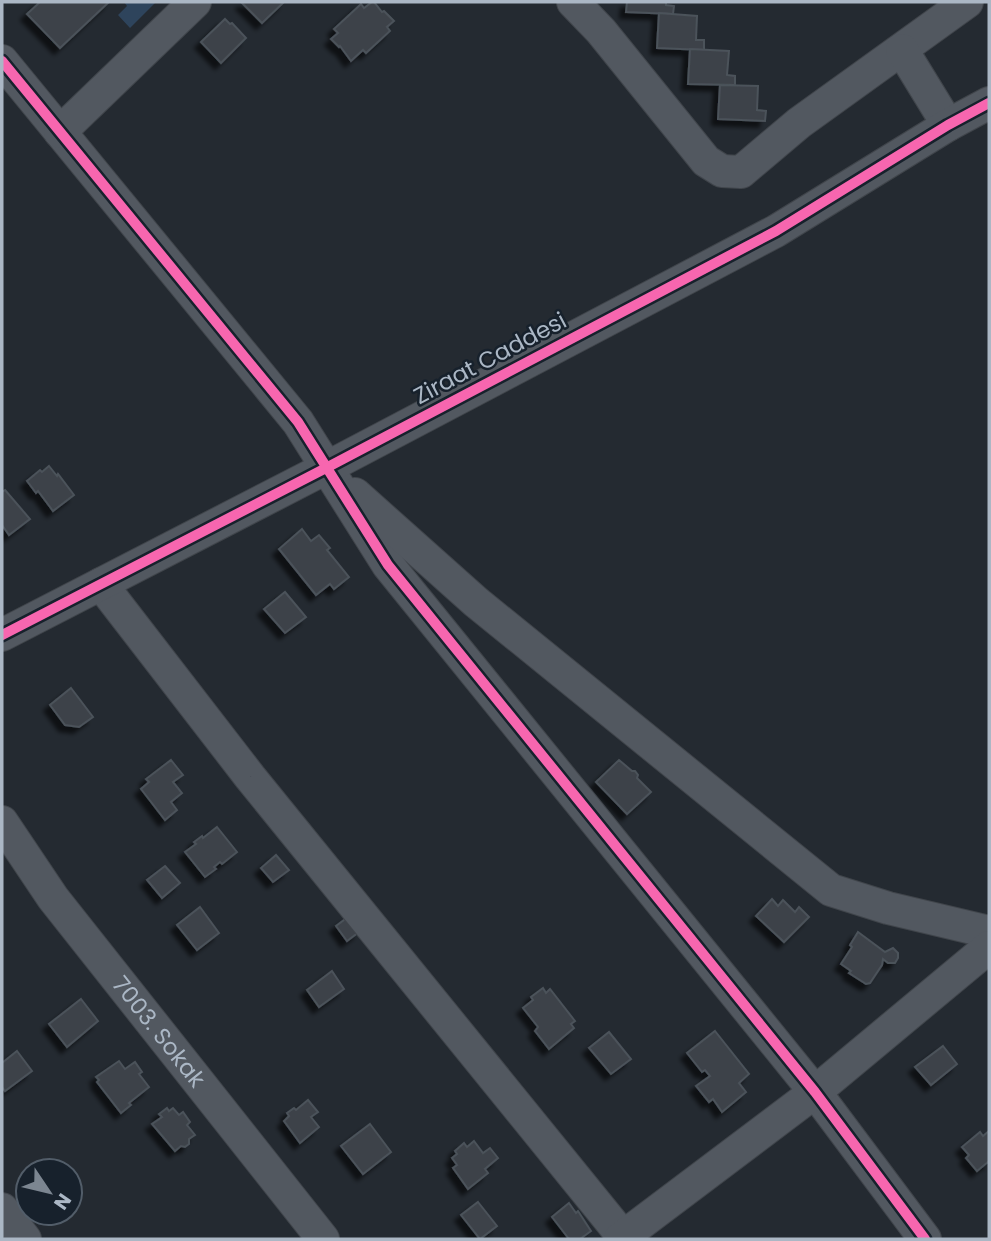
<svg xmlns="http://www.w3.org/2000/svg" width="991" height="1241" font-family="Poppins,sans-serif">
  <defs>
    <filter id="shadow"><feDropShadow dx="-6" dy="6" stdDeviation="2" flood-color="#0009"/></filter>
  </defs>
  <rect width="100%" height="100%" fill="#242a31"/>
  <polygon fill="#2e445c" points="124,2 156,2 130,28 118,15 127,6"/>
  <g fill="#3e434a" stroke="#4b525a" stroke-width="2" filter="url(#shadow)">
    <polygon points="40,2 109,2 60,48 27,14"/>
    <polygon points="243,2 284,2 262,23 242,3"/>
    <polygon points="372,2 374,2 382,12 384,11 394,21 387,27 390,31 366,53 363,50 351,61 340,46 339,47 331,39 338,33 334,29 361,4 364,8"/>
    <polygon points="627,2 666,2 666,5 674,6 673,14 626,12"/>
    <polygon points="659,13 697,16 696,40 704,40 704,50 657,48"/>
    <polygon points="225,19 230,24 232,23 246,38 221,63 201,42"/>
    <polygon points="690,49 729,51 727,75 735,76 735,85 688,84"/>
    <polygon points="720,85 758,86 757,110 766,111 765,121 718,119"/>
    <polygon points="49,466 57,476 58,474 74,495 53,511 38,491 36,493 27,481 40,470 42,472"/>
    <polygon points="5,490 30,519 9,535 2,525 2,492"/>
    <polygon points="302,529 311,541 319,535 330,548 327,550 349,577 334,589 330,584 316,595 279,549"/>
    <polygon points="285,592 306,617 285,633 264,609"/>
    <polygon points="71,688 93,717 79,727 65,725 50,705"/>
    <polygon points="171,760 183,775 173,782 182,793 171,802 177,810 165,820 141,789 149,782 146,779"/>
    <polygon points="619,760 632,771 635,771 638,775 637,778 651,792 627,814 596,782"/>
    <polygon points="217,827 237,852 222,864 220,862 214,867 216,869 205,877 185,852 196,844 194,842 202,836 203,838"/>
    <polygon points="276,855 289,870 273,882 261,868"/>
    <polygon points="165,866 180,883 162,898 147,880"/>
    <polygon points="772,899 778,906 783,900 795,912 799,907 809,917 784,942 756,916"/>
    <polygon points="200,907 219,933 197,950 177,925"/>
    <polygon points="348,917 359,932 347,941 336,926"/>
    <polygon points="858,932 885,952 893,948 898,953 898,958 895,963 888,963 883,959 882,965 870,983 866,984 849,973 851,971 841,964 852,947 850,945"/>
    <polygon points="332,971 344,989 319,1007 307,990"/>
    <polygon points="543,988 546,993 550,989 575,1021 571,1024 574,1028 549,1049 535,1031 538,1027 523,1008 533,1000 531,997"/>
    <polygon points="81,999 98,1021 67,1047 49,1024"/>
    <polygon points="715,1031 749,1074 739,1083 746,1092 722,1112 713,1099 709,1102 696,1086 710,1076 705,1070 702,1072 687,1053"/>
    <polygon points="609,1032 631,1059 611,1074 589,1048"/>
    <polygon points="943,1046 957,1064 931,1085 915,1067"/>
    <polygon points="17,1051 32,1071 5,1091 2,1087 2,1063"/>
    <polygon points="119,1061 125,1069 135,1062 142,1072 139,1074 149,1087 129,1103 131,1105 121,1113 97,1082 99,1080 96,1077"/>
    <polygon points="308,1100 318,1112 311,1117 319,1127 300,1143 284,1121 289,1116 287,1113 294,1108 296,1110"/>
    <polygon points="167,1108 169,1111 173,1108 179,1115 183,1112 190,1122 187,1125 195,1135 189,1139 189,1144 185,1147 181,1146 175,1151 152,1124 162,1117 159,1114"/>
    <polygon points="370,1124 391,1152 363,1174 341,1146"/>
    <polygon points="989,1131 989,1164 988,1162 977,1171 966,1158 969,1155 962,1147 980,1132 983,1136"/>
    <polygon points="474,1141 483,1153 490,1148 498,1158 485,1169 488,1173 468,1189 453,1168 457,1165 452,1158 457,1154 455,1151 464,1143 467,1147"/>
    <polygon points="478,1202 497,1226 480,1239 461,1215"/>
    <polygon points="569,1203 576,1213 578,1211 591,1231 580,1239 569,1239 552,1217"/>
  </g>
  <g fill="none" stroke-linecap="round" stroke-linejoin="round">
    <defs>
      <g id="minor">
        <polyline points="573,2 601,31 706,161 722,171 741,172 799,123 967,2"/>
        <polyline points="902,50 948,125"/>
        <polyline points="2,61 298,422 388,565 815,1092 925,1239"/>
        <polyline points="60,132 195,2"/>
        <polyline points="355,494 476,602 831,890 888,908 989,932"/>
        <polyline points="101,584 250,777 625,1239"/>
        <polyline points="2,635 326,468 776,231 948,125 989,103"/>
        <path id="s1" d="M2,822L53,898L323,1239"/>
        <polyline points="2,1209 25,1239"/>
        <polyline points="620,1239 815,1092 989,947"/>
      </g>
    </defs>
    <use href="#minor" stroke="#40454b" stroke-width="34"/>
    <use href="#minor" stroke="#525860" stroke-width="32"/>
    <defs>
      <g id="cycleway">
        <polyline points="2,61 298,422 388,565 815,1092 925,1239"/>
        <polyline points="2,635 326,468 776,231 948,125 989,103"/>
      </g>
    </defs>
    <use href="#cycleway" stroke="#17212c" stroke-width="15"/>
    <use href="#cycleway" stroke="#f766af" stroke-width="10"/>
  </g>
  <g text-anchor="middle" stroke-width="5" stroke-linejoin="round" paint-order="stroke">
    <g font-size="23" fill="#abb7c5" stroke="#17212c">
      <text transform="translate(490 358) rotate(-28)" y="8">Ziraat Caddesi</text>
      <text dy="8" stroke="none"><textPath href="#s1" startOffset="262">7003. Sokak</textPath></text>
    </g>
  </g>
  <rect width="991" height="1241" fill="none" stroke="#abb7c5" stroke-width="7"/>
  <g transform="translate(49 1192) rotate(125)"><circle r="33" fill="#17212c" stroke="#525d69" stroke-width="2"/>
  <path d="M0-5L12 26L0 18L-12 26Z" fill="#7c8691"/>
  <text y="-10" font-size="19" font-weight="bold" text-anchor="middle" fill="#abb7c5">N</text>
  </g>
</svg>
